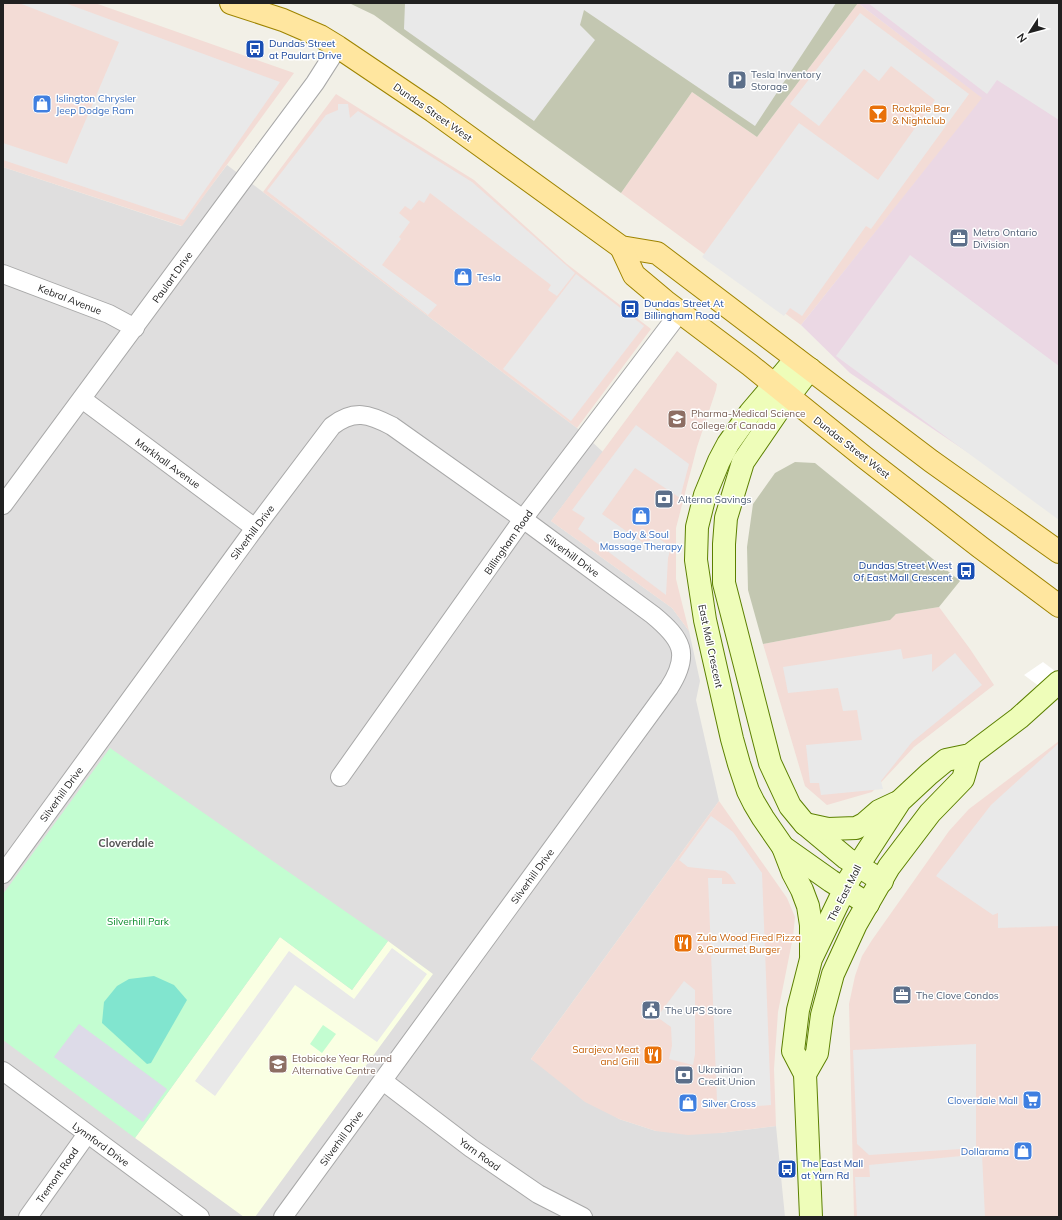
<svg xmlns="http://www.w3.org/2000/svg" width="1062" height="1220" font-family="Mulish,sans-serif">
  <rect width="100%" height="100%" fill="#f2f0e7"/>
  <polygon fill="#dfdede" points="227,165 577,428 603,452 551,521 672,608 689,631 700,681 696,700 719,801 531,1059 619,1119 656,1131 720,1133 776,1126 785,1217 3,1217 3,167 181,226"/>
  <g fill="#f3dcd6">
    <polygon points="3,3 95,3 294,73 182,226 3,167"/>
    <polygon points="858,3 983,98 801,325 621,193 692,92 757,137"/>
    <polygon points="336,94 474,180 567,264 651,329 577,428 263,192"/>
    <polygon points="677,351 717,384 716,390 697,447 676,528 676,579 689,631 672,608 551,521"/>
    <polygon points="939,607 970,649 994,685 914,747 872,792 827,805 805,786 763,644 889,620 896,614"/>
    <polygon points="1059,741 1059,1217 854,1217 849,1004 855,976 862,956 872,940 949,831 969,809"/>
    <polygon points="719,801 787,898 795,917 793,937 778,1012 774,1069 776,1126 720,1133 688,1135 656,1131 619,1119 585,1102 531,1059"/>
  </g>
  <polygon fill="#ebd8e4" points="858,3 1059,3 1059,514 850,373 801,325 982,98"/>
  <polygon fill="#faffe3" points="280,937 352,990 388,941 433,974 255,1217 244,1217 135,1138"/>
  <g fill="#c3c7b1">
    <polygon points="349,3 858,3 757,137 692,92 621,193 374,15"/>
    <polygon points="795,462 815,463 960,581 939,607 896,614 890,620 763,644 748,590 747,547 753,504 775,473"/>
  </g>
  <g fill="#c3fdd1">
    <polygon points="110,748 388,941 352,990 280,937 135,1138 3,1040 3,894"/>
    <polygon points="323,1025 336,1034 322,1053 310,1044"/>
  </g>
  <polygon fill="#81e5cf" points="154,976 174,985 187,1000 151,1063 147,1064 102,1023 104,1002 117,986 129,979"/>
  <g fill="#e9e9e9">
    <polygon points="19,3 65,3 280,82 184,220 3,160 3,143 67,164 119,42"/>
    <polygon points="405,3 836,3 755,126 584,10 580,25 595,40 534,121 404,29"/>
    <polygon points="868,3 1059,3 1059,120 997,80 987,94"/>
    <polygon points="860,13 969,94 871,229 866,226 802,316 790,308 784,316 702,257 799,123 878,180 935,100 891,66 879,81 864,69 819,126 790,104"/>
    <polygon points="338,104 348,104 350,118 358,111 472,182 575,273 557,296 548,290 551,285 430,193 424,203 419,200 411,210 405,206 399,213 410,222 399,237 401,239 382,265 437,305 428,315 267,191 326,115 338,110"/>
    <polygon points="910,255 1059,366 1059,520 836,356"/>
    <polygon points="576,274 644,326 571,421 503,369"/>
    <polygon points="636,425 689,464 680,498 635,468 602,514 646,545 654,535 671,547 668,558 666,595 578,529 585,518 572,510"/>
    <polygon points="901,649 903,659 932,654 932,672 955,653 982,685 912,742 881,781 883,789 821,795 819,783 810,783 806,745 862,740 857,710 843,711 838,688 788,693 783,667"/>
    <polygon points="1059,743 1059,926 998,928 998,913 993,915 936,876 991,805"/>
    <polygon points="711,816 733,832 762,873 771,1105 731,1108 731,1101 717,1101 708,878 722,878 722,884 736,884 730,875 725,871 688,867 679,860"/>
    <polygon points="392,948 427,974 377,1042 295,985 215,1096 195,1081 289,951 354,999"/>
    <polygon points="684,981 695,990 695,1054 693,1065 669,1059 672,1046 671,1027 657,1017"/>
    <polygon points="976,1044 976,1148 869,1155 857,1144 853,1050"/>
    <polygon points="982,1154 985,1217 857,1217 855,1177 870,1177 869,1165"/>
  </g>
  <polygon fill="#dddbe8" points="79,1024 167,1089 143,1122 54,1057"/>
  <polygon fill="#fff" points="1043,662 1059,674 1059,701 1024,675"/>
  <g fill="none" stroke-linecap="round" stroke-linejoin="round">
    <defs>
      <g id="minor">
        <polyline points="3,274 109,314 135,328"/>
        <polyline points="82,399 255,528"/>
        <polyline points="3,505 240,184 315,83 338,47"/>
        <polyline points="340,777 523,519 680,312"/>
        <path d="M3,874L255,528L332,426C354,409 369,414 392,426L523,519L653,615C682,639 691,654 669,688L283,1217"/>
        <polyline points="3,1071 200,1217"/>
        <polyline points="383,1081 471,1148 538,1194 583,1217"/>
        <polyline points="28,1217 87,1134"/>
      </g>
      <g id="secondary">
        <polyline points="796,359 750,413 728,444 719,461 705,495 697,527 696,560 705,620 732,739 739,764 748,791 754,803 763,818 783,847 831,881 868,904"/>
        <polyline points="810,369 782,405 743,462 726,518 724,544 724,583 770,763 790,806 804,823 846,858 882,881"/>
        <polyline points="805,824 828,829 856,828 864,824 879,811 896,803"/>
        <polyline points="783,847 793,873 802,890 808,906 811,925 811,955"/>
        <polyline points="805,1074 817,1053 822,1015 833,974 856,924 889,867 930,813 963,779 970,755"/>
        <polyline points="811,1217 805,1074 793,1051 798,1010 811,959 850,878 900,801 929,774 946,760 970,755 1019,718 1059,682"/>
      </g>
      <g id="primary">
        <polyline points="231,3 283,20 320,36 338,47 433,111 621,247 657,253 931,461 1059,552"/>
        <polyline points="621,247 634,275 665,301 750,365 864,457 980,547 1059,606"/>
      </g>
    </defs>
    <use href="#minor" stroke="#a8a8a8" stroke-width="20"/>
    <use href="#secondary" stroke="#5c8000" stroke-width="24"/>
    <use href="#primary" stroke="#9e8400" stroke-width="24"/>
    <use href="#minor" stroke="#fff" stroke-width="18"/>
    <use href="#secondary" stroke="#eefdb9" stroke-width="22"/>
    <use href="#primary" stroke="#ffe69f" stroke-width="22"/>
  </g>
  <defs>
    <symbol id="bus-square" viewBox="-11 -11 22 22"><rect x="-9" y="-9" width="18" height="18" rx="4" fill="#1a4fb4" stroke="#fff"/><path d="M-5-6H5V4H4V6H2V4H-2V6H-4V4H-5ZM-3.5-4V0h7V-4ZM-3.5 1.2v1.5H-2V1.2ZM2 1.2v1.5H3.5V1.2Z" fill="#fff"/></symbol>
    <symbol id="parking-square" viewBox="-11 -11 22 22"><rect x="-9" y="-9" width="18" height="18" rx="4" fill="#5c6f8a" stroke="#fff"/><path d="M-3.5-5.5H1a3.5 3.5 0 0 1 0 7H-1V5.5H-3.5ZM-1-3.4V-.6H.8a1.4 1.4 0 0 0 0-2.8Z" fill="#fff"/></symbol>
    <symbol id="shop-square" viewBox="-11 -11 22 22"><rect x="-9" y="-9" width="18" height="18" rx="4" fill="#3f7fe0" stroke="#fff"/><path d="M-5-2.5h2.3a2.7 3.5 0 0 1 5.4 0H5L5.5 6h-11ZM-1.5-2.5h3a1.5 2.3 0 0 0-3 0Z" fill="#fff"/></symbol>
    <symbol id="bar-square" viewBox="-11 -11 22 22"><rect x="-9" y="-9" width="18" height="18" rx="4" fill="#e8710a" stroke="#fff"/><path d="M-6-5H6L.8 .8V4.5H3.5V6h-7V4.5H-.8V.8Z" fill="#fff"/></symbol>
    <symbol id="office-square" viewBox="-11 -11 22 22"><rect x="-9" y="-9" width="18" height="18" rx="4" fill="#5c6f8a" stroke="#fff"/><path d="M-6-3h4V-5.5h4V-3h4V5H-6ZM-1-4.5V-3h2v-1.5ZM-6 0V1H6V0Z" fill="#fff"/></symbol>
    <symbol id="university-square" viewBox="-11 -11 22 22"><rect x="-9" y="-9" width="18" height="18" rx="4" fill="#8d6e63" stroke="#fff"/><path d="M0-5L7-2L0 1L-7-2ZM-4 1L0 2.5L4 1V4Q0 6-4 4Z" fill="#fff"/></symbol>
    <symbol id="bank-square" viewBox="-11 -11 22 22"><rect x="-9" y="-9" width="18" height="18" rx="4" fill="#5c6f8a" stroke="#fff"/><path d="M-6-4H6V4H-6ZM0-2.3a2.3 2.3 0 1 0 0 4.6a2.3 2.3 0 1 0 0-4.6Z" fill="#fff"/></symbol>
    <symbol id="restaurant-square" viewBox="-11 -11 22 22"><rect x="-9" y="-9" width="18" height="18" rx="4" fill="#e8710a" stroke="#fff"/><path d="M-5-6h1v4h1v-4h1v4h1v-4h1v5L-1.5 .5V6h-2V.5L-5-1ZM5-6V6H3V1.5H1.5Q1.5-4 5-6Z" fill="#fff"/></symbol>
    <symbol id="civic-square" viewBox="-11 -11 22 22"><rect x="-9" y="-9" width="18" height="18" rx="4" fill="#5c6f8a" stroke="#fff"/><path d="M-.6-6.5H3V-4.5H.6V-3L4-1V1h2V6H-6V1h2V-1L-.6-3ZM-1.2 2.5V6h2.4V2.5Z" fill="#fff"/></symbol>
    <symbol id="school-square" viewBox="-11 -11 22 22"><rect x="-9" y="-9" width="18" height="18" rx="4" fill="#8d6e63" stroke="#fff"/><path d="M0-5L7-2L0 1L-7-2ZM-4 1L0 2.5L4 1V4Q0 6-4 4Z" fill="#fff"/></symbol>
    <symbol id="supermarket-square" viewBox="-11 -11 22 22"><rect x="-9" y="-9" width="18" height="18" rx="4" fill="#3f7fe0" stroke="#fff"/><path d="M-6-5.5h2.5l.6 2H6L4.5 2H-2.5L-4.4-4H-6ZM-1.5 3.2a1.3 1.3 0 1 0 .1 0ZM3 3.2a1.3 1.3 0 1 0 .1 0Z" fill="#fff"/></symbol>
  </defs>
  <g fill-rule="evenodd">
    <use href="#bus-square" x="244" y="38" width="22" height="22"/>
    <use href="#parking-square" x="726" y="69" width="22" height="22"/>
    <use href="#shop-square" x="31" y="93" width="22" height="22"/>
    <use href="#bar-square" x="867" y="103" width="22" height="22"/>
    <use href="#office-square" x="948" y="227" width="22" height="22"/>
    <use href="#shop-square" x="452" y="266" width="22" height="22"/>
    <use href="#bus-square" x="619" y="298" width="22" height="22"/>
    <use href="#university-square" x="666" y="408" width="22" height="22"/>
    <use href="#bank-square" x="653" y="488" width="22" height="22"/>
    <use href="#shop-square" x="630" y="505" width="22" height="22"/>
    <use href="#bus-square" x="955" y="560" width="22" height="22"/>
    <use href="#restaurant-square" x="672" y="932" width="22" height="22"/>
    <use href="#office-square" x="891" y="984" width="22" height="22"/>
    <use href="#civic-square" x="640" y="999" width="22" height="22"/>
    <use href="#restaurant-square" x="642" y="1044" width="22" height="22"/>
    <use href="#school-square" x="267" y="1053" width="22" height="22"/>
    <use href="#bank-square" x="673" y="1064" width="22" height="22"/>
    <use href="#supermarket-square" x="1021" y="1089" width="22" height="22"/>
    <use href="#shop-square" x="677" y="1092" width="22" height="22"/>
    <use href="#shop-square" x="1012" y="1140" width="22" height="22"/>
    <use href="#bus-square" x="776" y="1158" width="22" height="22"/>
  </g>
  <g text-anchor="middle" stroke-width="3" stroke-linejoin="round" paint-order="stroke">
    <g font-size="10" fill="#164399" stroke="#fff" text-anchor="start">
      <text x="269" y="47">Dundas Street<tspan x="269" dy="12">at Paulart Drive</tspan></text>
      <text x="644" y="307">Dundas Street At<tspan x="644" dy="12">Billingham Road</tspan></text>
      <text x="952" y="569" text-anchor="end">Dundas Street West<tspan x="952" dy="12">Of East Mall Crescent</tspan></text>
      <text x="801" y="1167">The East Mall<tspan x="801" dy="12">at Yarn Rd</tspan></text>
    </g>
    <g font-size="10" fill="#4e5e75" stroke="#fff" text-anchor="start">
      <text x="751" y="78">Tesla Inventory<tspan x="751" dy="12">Storage</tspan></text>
      <text x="973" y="236">Metro Ontario<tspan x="973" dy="12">Division</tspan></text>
      <text x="678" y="503">Alterna Savings</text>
      <text x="916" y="999">The Clove Condos</text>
      <text x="665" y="1014">The UPS Store</text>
      <text x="698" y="1073">Ukrainian<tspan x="698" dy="12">Credit Union</tspan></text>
    </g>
    <g font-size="10" fill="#366cbe" stroke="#fff" text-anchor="start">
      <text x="56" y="102">Islington Chrysler<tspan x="56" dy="12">Jeep Dodge Ram</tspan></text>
      <text x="477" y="281">Tesla</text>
      <text x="641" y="538" text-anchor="middle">Body &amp; Soul<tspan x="641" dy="12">Massage Therapy</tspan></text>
      <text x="1018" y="1104" text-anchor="end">Cloverdale Mall</text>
      <text x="702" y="1107">Silver Cross</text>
      <text x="1009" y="1155" text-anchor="end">Dollarama</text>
    </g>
    <g font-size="10" fill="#c56008" stroke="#fff" text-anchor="start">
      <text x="892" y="112">Rockpile Bar<tspan x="892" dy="12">&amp; Nightclub</tspan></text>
      <text x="697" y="941">Zula Wood Fired Pizza<tspan x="697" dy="12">&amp; Gourmet Burger</tspan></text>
      <text x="639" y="1053" text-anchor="end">Sarajevo Meat<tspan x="639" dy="12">and Grill</tspan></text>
    </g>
    <g font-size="10" fill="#212121" stroke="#fff">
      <text transform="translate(433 112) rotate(35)" y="4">Dundas Street West</text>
      <text transform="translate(172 277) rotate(-54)" y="4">Paulart Drive</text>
      <text transform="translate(70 299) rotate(21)" y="4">Kebral Avenue</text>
      <text transform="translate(852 447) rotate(38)" y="4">Dundas Street West</text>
      <text transform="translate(168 463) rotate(36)" y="4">Markhall Avenue</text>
      <text transform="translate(252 532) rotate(-53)" y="4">Silverhill Drive</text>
      <text transform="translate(508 542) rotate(-55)" y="4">Billingham Road</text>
      <text transform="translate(572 555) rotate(36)" y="4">Silverhill Drive</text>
      <text transform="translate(711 646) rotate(78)" y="4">East Mall Crescent</text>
      <text transform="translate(61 794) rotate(-54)" y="4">Silverhill Drive</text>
      <text transform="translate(532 876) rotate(-54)" y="4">Silverhill Drive</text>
      <text transform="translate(844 893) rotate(-63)" y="4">The East Mall</text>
      <text transform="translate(341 1138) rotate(-54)" y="4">Silverhill Drive</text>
      <text transform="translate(101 1144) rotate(36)" y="4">Lynnford Drive</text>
      <text transform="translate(480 1154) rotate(36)" y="4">Yarn Road</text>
      <text transform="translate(57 1175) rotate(-55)" y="4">Tremont Road</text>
    </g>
    <g font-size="10" fill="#785e54" stroke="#fff" text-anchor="start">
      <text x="691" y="417">Pharma-Medical Science<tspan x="691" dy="12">College of Canada</tspan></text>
      <text x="292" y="1062">Etobicoke Year Round<tspan x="292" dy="12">Alternative Centre</tspan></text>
    </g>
    <g font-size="10" fill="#058927" stroke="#fff">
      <text x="138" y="925">Silverhill Park</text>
    </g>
    <g font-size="11" font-weight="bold" fill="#545454" stroke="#fff">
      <text x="126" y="847">Cloverdale</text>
    </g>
  </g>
  <rect width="1062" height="1220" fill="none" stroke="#212121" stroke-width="8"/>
  <g transform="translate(1030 32) rotate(234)" stroke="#ffffff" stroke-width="3" paint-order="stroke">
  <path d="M0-3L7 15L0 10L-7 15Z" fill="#212121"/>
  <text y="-6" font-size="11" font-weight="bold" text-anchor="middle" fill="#212121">N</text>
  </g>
</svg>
